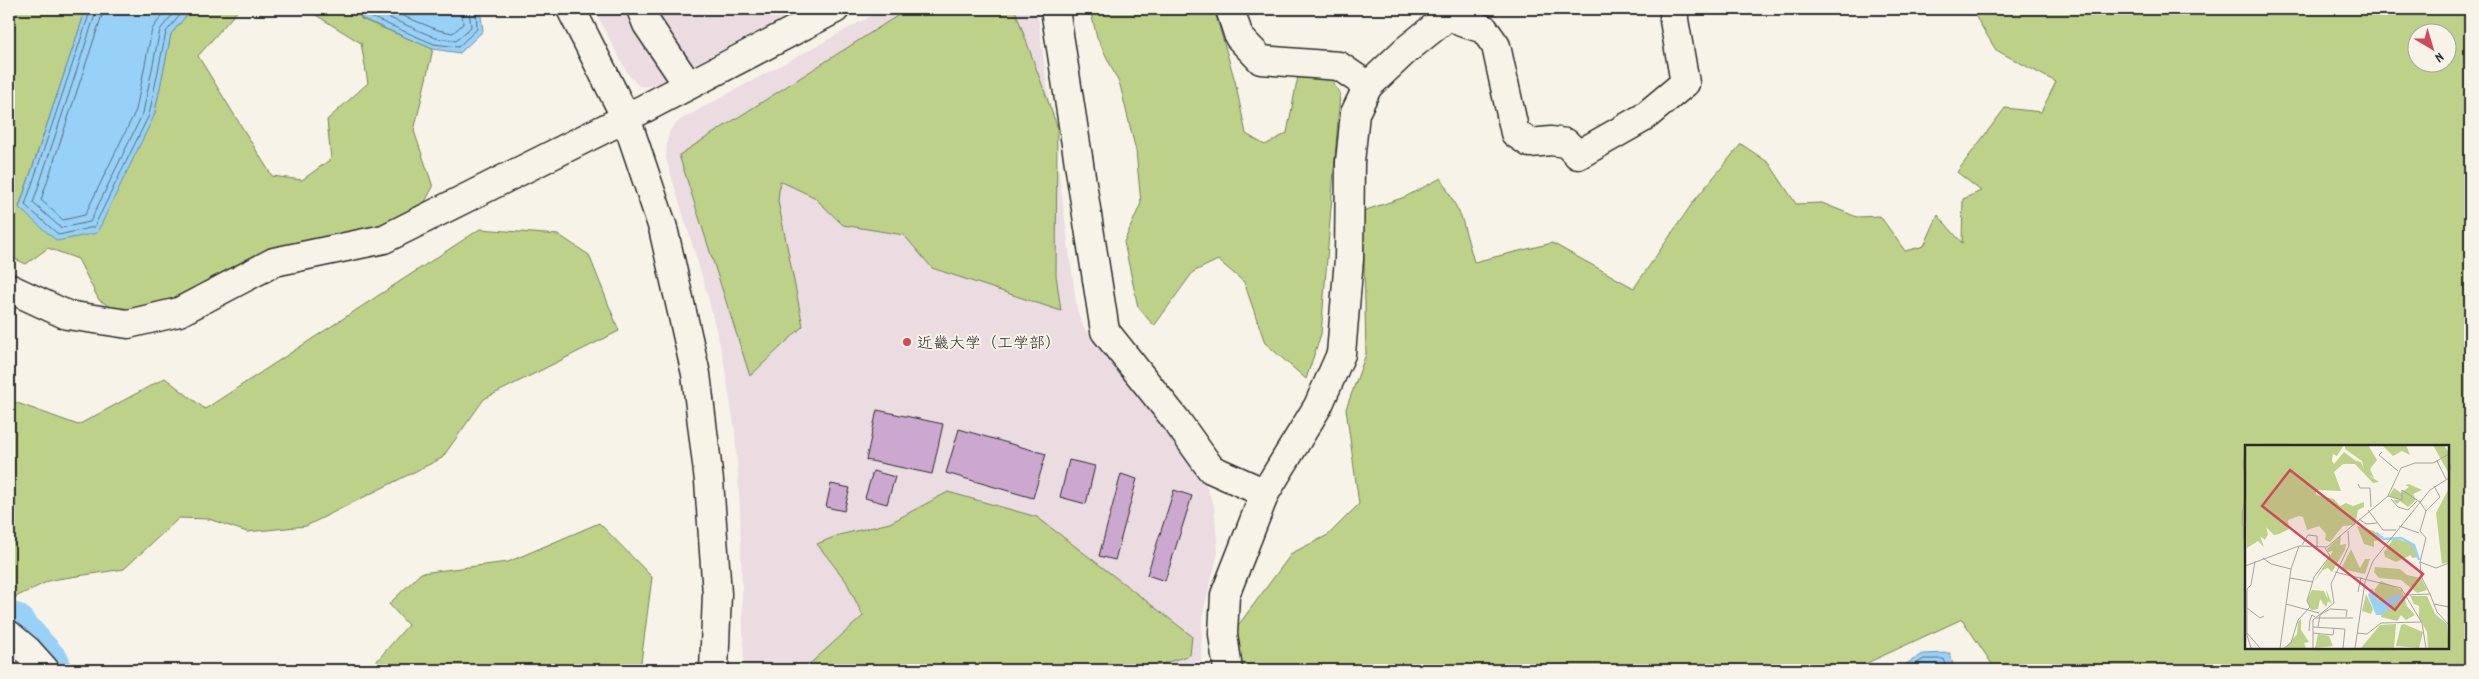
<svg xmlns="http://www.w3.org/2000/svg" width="2479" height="679" font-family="Dekko,'Klee One',sans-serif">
  <rect width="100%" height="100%" fill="#f7f3e8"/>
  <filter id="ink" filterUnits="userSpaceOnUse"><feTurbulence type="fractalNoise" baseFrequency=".02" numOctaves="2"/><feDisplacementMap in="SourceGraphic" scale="10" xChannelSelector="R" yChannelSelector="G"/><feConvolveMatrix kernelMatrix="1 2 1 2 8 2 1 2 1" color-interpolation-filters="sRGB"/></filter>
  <g filter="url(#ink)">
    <g fill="#eadce1">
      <polygon points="594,9 800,9 653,86 639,86 628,74"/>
      <polygon points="884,9 1037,9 1077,310 1083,327 1155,414 1204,481 1214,505 1218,552 1202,617 1201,661 1134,670 744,670 740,508 735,431 723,357 704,282 666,159 667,143 670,130 680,120"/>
    </g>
    <g fill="#bdd288" stroke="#747e5a" fill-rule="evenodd">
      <polygon points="9,9 86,9 19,207 154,116 171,34 192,9 239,9 198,56 272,176 302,180 331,159 327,120 368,83 361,43 306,9 358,9 361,19 433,49 414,131 433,187 421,209 384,231 179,307 130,318 99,300 78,259 48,248 26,264 9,256"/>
      <polygon points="908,9 1015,10 1057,126 1056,275 1061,311 932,268 904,235 843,225 814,197 780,181 778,201 803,326 750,376 679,155"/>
      <polygon points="1090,9 1214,9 1235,81 1246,134 1265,145 1287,133 1299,71 1327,73 1340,94 1321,334 1306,379 1265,343 1244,282 1218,260 1193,272 1154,326 1138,307 1124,242 1141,203 1136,151 1120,85 1097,37"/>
      <path d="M1971,9H2470V670H1996L1962,619L1852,670H1239L1237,627L1292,553L1328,535L1359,504L1346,409L1366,354L1363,211L1405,197L1441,178L1461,216L1474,262L1552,243L1634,288L1694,201L1741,144L1769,163L1796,204L1822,203L1857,217L1880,216L1905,251L1924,246L1938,215L1962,243L1963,199L1981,191L1957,172L2005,108L2041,112L2056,82L1996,50ZM2416,32H2446V62H2416ZM2246,447H2448V648H2246Z"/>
      <polygon points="480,229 559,235 589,255 619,331 484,399 442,458 306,526 247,532 209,519 179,518 124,569 51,580 9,600 9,400 78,425 165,378 205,409"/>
      <polygon points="948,492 1037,517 1192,636 1190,655 1144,670 803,670 863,616 846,581 817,544 839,535 890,523"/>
      <polygon points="599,523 652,577 640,670 369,670 408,625 389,604 421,573 508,562"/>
    </g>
    <g fill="#97d1f7" stroke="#6c8fa5">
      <polygon points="86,9 192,9 171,34 154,116 97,233 57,241 19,208"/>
      <polygon points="358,9 480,9 483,31 460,53 433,49 361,18"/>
      <polygon points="1950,653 1954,670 1896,670 1923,654"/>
    </g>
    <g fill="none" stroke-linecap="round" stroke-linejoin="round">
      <g stroke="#566d7d" stroke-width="1">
        <polyline points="91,9 25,205 59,235 94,227 149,115 166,32 185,9"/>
        <polyline points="97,9 33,203 61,228 90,222 143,113 160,30 177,9"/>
        <polyline points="104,9 41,200 63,220 85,215 136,110 152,29 167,9"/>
        <polyline points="363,9 366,15 434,44 458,47 477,29 476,9"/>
        <polyline points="369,9 436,38 456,41 471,27 469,9"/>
        <polyline points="386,9 438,30 453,33 463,24 462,9"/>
        <polyline points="1906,670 1924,659 1944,659 1948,670"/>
      </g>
      <polyline stroke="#97d1f7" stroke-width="36" points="9,620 15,621 52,663"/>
    </g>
    <g fill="#cca8d1" stroke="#2b2b2b">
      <polygon points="877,410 943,424 932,474 866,460"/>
      <polygon points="959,429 1046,454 1033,498 946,473"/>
      <polygon points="1069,460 1095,466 1086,504 1060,497"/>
      <polygon points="873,471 895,477 887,504 865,498"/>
      <polygon points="1121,474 1137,479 1115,560 1099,556"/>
      <polygon points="831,484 850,488 844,511 826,507"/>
      <polygon points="1174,490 1192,496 1165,581 1147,575"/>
    </g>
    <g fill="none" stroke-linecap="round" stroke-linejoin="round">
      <defs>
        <g id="minor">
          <polyline points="571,9 626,118 663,228 696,374 709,481 717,594 714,670"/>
          <polyline points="641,9 647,24 688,85"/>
          <polyline points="1055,9 1105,331 1176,420 1211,469 1265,493"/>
          <polyline points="1230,9 1239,37 1261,60 1339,66 1368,86"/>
          <polyline points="1452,12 1461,22 1484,29 1496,46 1515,133 1530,143 1551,141 1566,143 1578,155 1643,118 1685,83 1674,20 1674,9"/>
          <polyline points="9,288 67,315 128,324 179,312 274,262 384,239 626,118 835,9"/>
          <polyline points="9,635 28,651 45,670"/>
          <polyline points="1228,670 1223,634 1225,595 1265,493 1318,406 1341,354 1349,259 1350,162 1355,113 1368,86 1406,50 1457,9"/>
        </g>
      </defs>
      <use href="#minor" stroke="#2b2b2b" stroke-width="31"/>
      <use href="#minor" stroke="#f7f3e8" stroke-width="28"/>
    </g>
  </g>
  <circle fill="#d1495b" stroke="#f7f3e8" stroke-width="2" cx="907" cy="342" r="5"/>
  <g text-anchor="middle" stroke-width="4" stroke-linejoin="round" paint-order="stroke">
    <g font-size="16" fill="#2b2b2b" stroke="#f7f3e8" text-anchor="start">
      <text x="917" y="348">近畿大学（工学部）</text>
    </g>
  </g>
  <g transform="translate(2245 445)">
    <rect width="204" height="204" fill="#f7f3e8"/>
    <path d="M0,0H99L92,11L88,9L87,16L89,19L99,7L111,16L116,17L119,24L117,16L100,4V0H123L132,15L125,24L129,33L122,29L134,37L128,38L110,19H98L89,27L96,46L71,45V50L89,54L95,61L101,58L108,61L119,57V62L113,65L110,80L98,81L85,97L80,95L81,89L74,81L62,85L58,72L54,71L43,75L44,84L34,89L29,90L21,82L23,89L20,95L15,91L19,102L13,96L2,103ZM137,0H161L165,10L157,6L148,11ZM188,0H199L204,8V29ZM164,39L177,45L168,49L171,55L163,62L155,56L152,59L148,55H157L144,51L149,43L156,48L164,42L160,40ZM204,43V117L197,119L191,68ZM112,81L129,86L137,95L129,96V102L119,99ZM96,90L95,100L101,99L100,105L87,127L83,123L78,125L69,137L88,106L83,107L82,104ZM149,93L168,99L173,112L167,113L166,110L151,117L140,112L139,107ZM106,104L115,123L120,114H125L120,129L96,124ZM130,122L155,124L162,130L176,133L182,145L172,148L156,135L134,133L129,127ZM136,136L157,145L162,161L170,170L161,175L156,170L152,176L136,172L137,167L157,153L134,157L129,145ZM81,144L87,159L83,156L81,162L75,154L73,164L66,165L62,155L67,145L79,146L83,155ZM121,149L128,164L126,169L117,166ZM165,151H182L190,169L202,179L204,203H183L182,187L174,172V161L169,159ZM56,174V185L64,197L59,198L61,203H40L52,189L53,177ZM151,179L149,203H116L135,180ZM159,179L178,187L174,203L151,201L156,180ZM73,189L84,191L88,201L70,203Z" fill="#bdd288"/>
    <path d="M127,143L134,157L154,149L157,153L136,170H131L123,150Z" fill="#97d1f7"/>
    <path fill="none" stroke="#97d1f7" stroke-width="2.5" d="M131,88L139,94L156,93L169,100L174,115"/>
    <path fill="none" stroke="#a5a39c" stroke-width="1" d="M137,7L134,10L153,26M192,16L201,34M113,39L115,43H125L126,62M143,51L157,55V45L175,57L181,66L175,86L181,93L175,117L176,131L185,149L161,150M146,54L153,62L163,65L172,56M123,65L138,85H151M181,66L195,52L189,41M114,74L121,79L132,78M154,81L174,88M57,100L63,90L72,91V104M18,113L26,119L46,124M175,117L191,123L204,118M0,121L54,101L82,102L143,51L156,23L170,18H188L204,9M90,127L156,143L177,178L181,203M45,133L68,137M113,147L116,132M185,149L192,167L204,180M41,159L74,168M189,159L204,162M2,163L15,173L19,171M71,173H108M68,182L100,184L98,203M73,182L75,170L85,164L102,165L101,172M64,186L65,175L67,170L70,172M2,188L15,203M68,188L88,190L89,183M112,188L122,189L136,178L176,177M6,203L2,190V144L6,140L10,116M35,203L46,124L54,101M39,203L46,198L53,175L65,162L62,156L69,132L85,111L80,103M68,203V175L89,158L86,139L104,101L103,86M110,203L120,137L128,116L185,45L204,33"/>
    <path fill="#d1495b" fill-opacity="0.15" stroke="#d1495b" stroke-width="2.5" d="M45,25L178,129L150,165L17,61Z"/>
    <rect width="204" height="204" fill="none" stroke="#2b2b2b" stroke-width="2.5"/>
  </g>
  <rect width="2479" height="679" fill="none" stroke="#f7f3e8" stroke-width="30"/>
  <rect x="15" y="15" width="2449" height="649" fill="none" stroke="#2b2b2b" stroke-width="2" filter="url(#ink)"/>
  <g transform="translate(2432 48) rotate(142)"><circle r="24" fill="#f7f3e8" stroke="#a5a39c"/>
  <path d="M0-4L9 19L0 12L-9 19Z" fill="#d1495b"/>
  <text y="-8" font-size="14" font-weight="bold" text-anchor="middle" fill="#2b2b2b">N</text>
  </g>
</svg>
